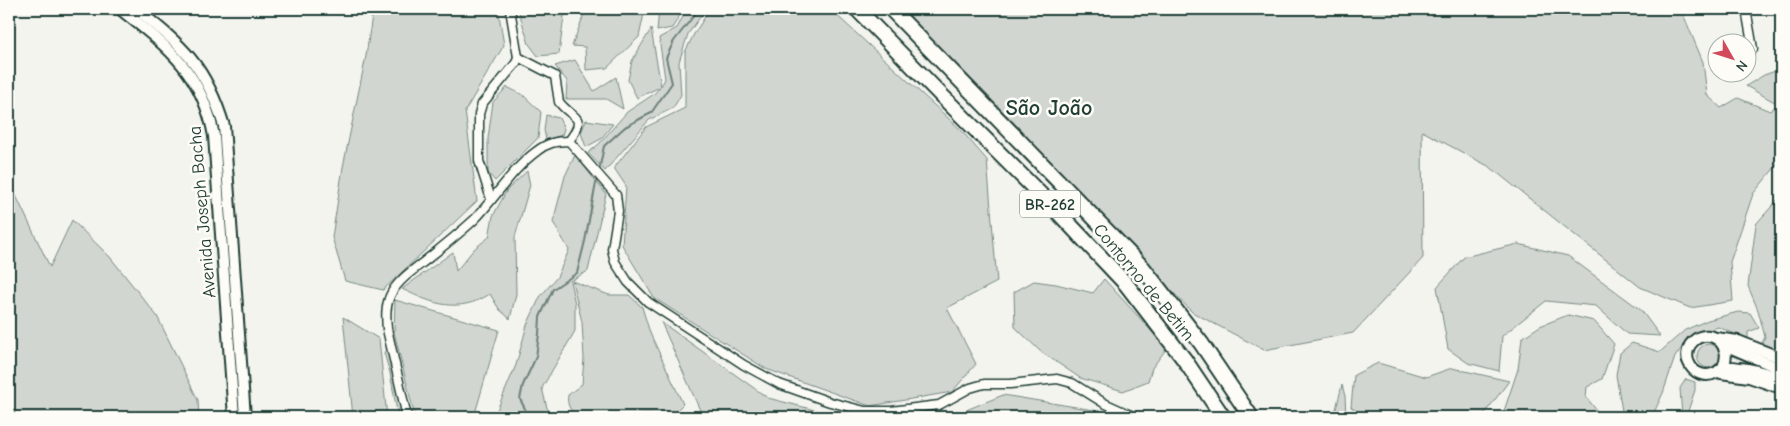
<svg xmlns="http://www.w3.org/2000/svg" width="1790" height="426" font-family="'Comic Neue',sans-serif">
  <rect width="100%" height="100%" fill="#f4f4ef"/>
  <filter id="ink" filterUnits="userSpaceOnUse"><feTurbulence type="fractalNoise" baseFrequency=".02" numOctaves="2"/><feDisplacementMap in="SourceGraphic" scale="10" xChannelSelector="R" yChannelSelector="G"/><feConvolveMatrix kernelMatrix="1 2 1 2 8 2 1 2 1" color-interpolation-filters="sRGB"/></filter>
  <g filter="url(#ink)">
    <g fill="#d1d6d1" stroke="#788a82">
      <polygon points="373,9 498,9 504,45 465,111 477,201 383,290 345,281 332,237 343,167 366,56"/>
      <polygon points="518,9 565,9 559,54 538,56 529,44"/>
      <polygon points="586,9 645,9 639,37 607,68 586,70 585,47 572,46"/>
      <polygon points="659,9 682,9 682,12 672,28 657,31"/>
      <polygon points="687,9 706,9 688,34 679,62 681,95 673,108 649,120 605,171 588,153 599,144 627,112 654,94 660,87 637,98 628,80 632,61 651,29 661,86 665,79 659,38 677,28"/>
      <polygon points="710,9 830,9 961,130 987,160 997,282 947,308 976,364 952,392 870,406 766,369 654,298 622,245 626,186 614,168 646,127 685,108 685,52 694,34"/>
      <polygon points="900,9 1681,9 1703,62 1707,95 1721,108 1738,98 1770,111 1778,104 1746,86 1764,75 1781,69 1781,160 1753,194 1730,262 1733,301 1690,308 1640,287 1490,167 1422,131 1423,258 1353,333 1264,350 1192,312"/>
      <polygon points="575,60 594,91 616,77 623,109 606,99 566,99 567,81 555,66"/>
      <polygon points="507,87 523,95 541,112 538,138 495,181 488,173 488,138 493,102"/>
      <polygon points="546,115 559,118 564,129 562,135 546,140 544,130"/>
      <polygon points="586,120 613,124 601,139 586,147 581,133"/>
      <polygon points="575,155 606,194 588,271 570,281 575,304 575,331 542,388 547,408 555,417 494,417 516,365 527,325 540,297 557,277 569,250 553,222 565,176"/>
      <path d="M527,171L530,185L515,237L516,294L510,319L499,309L490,294C458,314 433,304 402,289L453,252L456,271L474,249L489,237L493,216L507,190Z"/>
      <polygon points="9,181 50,267 72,220 110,257 157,316 198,400 199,417 9,417"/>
      <polygon points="1781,196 1781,351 1761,345 1765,337 1758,310 1748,286 1756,224"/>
      <polygon points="1518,244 1568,256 1641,310 1660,336 1627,334 1596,306 1546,301 1502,336 1499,371 1468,363 1448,349 1437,287 1464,257"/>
      <polygon points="1104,279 1167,348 1152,368 1148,381 1123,391 1080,378 1040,351 1015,327 1014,292 1034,281 1056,284 1093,293"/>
      <path d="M572,281L609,295H629L642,307L650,333L683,404L674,413L641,415L636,417C623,417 582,421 574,413C568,408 567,402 568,395L582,384L584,358L582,322Z"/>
      <polygon points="395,300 499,330 474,417 415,417 394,332"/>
      <polygon points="1738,312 1750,313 1759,328 1748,332 1748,339 1718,327 1690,337 1675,357 1663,393 1652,417 1623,417 1616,375 1620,353 1632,343 1660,352 1685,330 1708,320"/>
      <polygon points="1568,315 1594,321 1614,344 1602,379 1587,387 1586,397 1602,417 1515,417 1503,414 1518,369 1522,338 1540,326"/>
      <polygon points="343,317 379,339 387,417 353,417"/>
      <polygon points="661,322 768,398 842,417 703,417"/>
      <circle cx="1709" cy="356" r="12"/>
      <polygon points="388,345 402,417 398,417 390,373 384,353"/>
      <polygon points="1378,363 1426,377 1452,368 1509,381 1482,417 1367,417 1351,407 1354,375"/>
      <polygon points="1686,379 1695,382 1695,390 1686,417 1682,417 1680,388"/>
      <polygon points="1342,385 1345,396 1346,417 1334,417"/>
      <polygon points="1003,395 1094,410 1090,417 949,417"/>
    </g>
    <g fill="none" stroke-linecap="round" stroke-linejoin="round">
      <g stroke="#6e8179" stroke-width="2">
        <polyline points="599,171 604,146 625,127 651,113 672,83 666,58 674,41 699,9"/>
        <polyline points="529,417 520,399 523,385 536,357 539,334 540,317 553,289 577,273 585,241 597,178"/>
      </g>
      <defs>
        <g id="street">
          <polyline points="1746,9 1753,49"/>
          <path d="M518,57L555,76L559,102C573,120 588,115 569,141"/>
          <polyline points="491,199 479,161 479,114 482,104 516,63 518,57 510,9"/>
          <path d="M407,417L387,329C386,317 385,304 392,292C401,277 418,267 431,256C446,244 461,232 475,219C496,197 512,169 537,151C547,143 556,141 569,141L616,195L618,211L612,249L615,262L628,282L648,302L744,365L779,384L830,402L865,411H891L939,405L970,388L984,384H1010L1057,379L1072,383L1104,403L1135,417"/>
        </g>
        <g id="secondary">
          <path d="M120,9C168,47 202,72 214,136L234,417"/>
          <path d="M136,9C183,46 206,66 224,126L245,417"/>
          <polyline points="1716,338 1738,341 1781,358"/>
          <polyline points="1722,344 1781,369"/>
          <path d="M1723,367C1735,342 1705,324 1690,345C1687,350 1686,358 1689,363C1693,373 1705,378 1715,373C1718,372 1721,368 1724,367C1729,366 1735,367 1740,368C1754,369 1768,374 1781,378"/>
          <polyline points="1721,373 1749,377 1781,388"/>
        </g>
        <g id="highway">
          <polyline points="857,9 939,93 1055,209 1126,284 1184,359 1223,417"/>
          <polyline points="891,9 1143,268 1201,343 1251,417"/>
        </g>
      </defs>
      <use href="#street" stroke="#1f3d34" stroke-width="11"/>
      <use href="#secondary" stroke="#1f3d34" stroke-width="14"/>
      <use href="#highway" stroke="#1f3d34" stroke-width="18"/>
      <use href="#street" stroke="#fdfcf7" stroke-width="8"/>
      <use href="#secondary" stroke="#fdfcf7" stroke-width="10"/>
      <use href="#highway" stroke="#fdfcf7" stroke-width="14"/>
    </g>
  </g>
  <g text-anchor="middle" stroke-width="5" stroke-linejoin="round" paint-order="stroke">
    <rect fill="#fdfcf7" stroke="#62766e" stroke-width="1" x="1020" y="190.5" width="60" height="27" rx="4"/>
    <g font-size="16" font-weight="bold" fill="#1f3d34">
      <text x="1050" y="210">BR-262</text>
    </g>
    <g font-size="18" fill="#1f3d34" stroke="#fdfcf7">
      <text transform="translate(202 212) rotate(-95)" y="6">Avenida Joseph Bacha</text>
      <text transform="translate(1144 282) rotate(50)" y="6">Contorno de Betim</text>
    </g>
    <g font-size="22" font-weight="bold" fill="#1f3d34" stroke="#fdfcf7">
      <text x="1049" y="115">São João</text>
    </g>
  </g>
  <rect width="1790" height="426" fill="none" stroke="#fdfcf7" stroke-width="30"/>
  <rect x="15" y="15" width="1760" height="396" fill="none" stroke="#1f3d34" stroke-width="2" filter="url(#ink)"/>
  <g transform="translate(1732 58) rotate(129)"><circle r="24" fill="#fdfcf7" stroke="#a4b0a9"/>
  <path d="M0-4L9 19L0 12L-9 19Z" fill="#d1495b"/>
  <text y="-8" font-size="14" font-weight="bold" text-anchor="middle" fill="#1f3d34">N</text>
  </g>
</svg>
